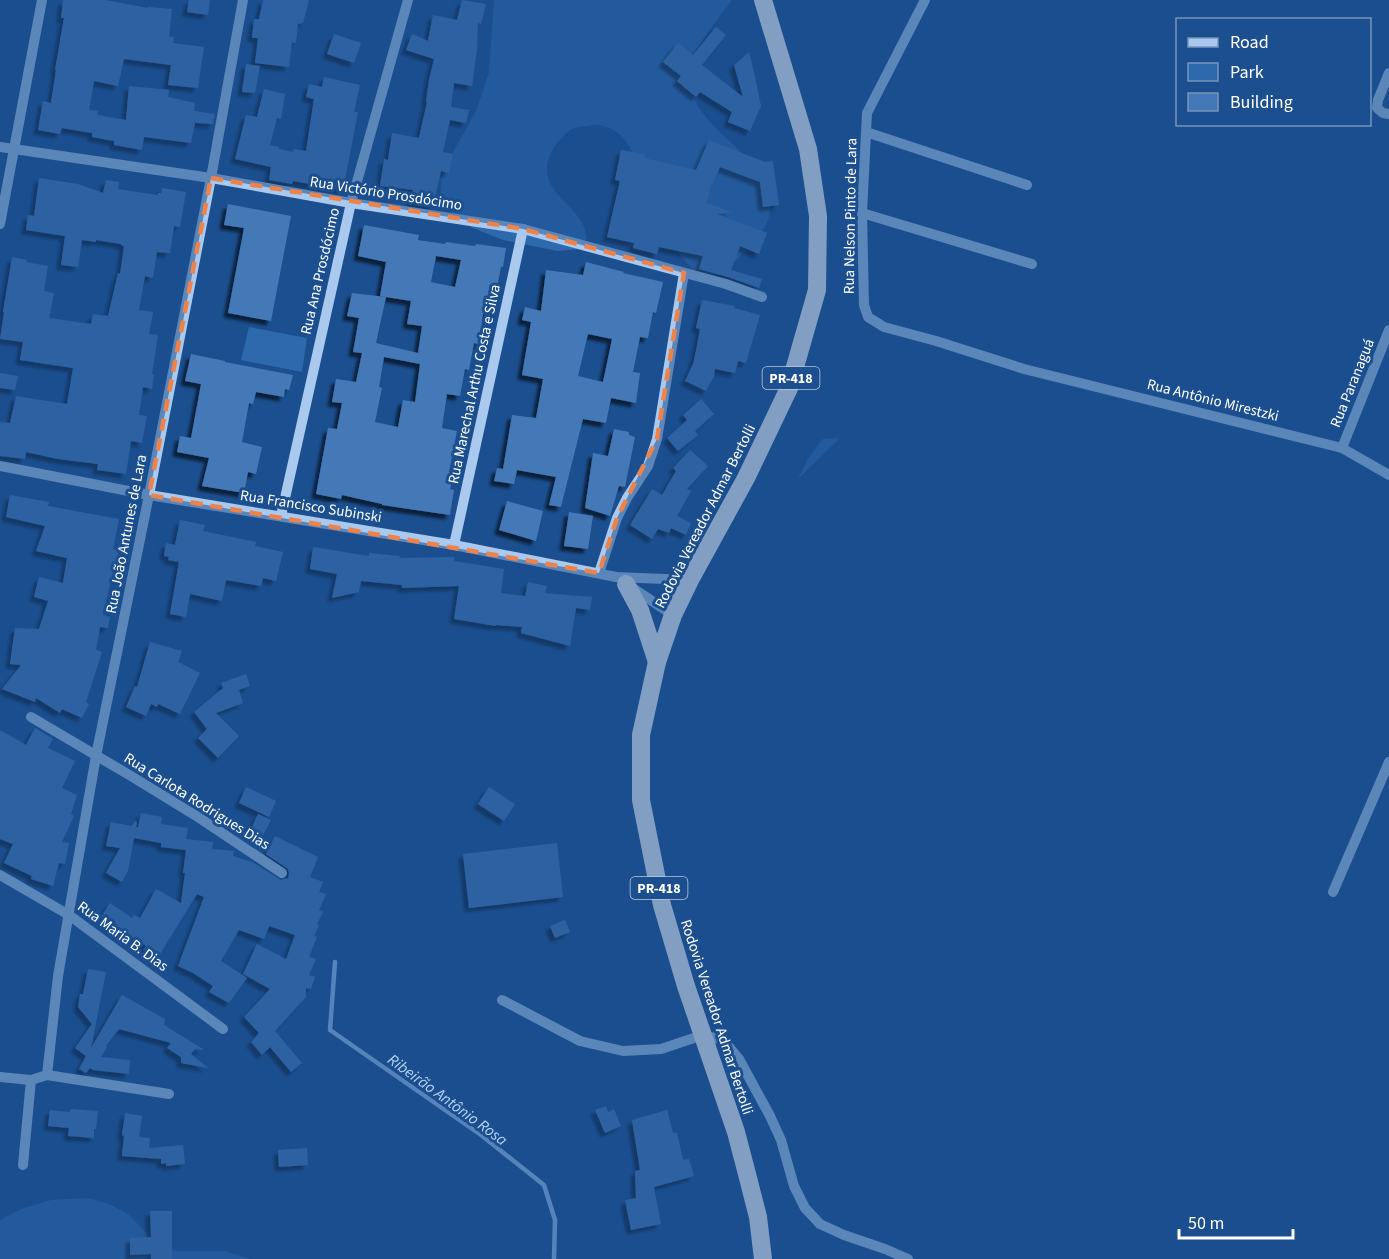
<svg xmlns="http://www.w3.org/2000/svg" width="1389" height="1259" font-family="'Source Sans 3',sans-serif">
  <defs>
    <filter id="shadow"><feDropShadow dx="-4.5" dy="4.5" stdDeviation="1.5" flood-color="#0009"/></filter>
  </defs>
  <rect width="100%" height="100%" fill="#1b4f8f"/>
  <g fill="#2e69ad">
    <path d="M494,0H732C716,22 687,54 689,83C689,87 691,91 693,96C708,134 759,153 768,196C772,217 769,224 754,240C744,251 732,268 718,274C710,277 699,273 692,268C682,260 665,231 659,220C643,188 636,115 586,126C580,127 573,127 569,131C558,140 547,154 547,169C546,191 571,204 581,221C584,225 585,232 587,238L579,249L557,251L503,240L473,228L454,217L441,197L442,175L450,158L476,111L489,73Z"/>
    <polygon points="249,327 307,338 302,372 241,360"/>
    <polygon points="840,438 798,479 809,457 823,439"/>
    <polygon points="88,1198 109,1204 128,1214 159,1246 177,1251 224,1251 251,1259 0,1259 0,1220 21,1209 51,1200"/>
  </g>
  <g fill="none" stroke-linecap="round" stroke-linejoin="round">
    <polyline stroke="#9cc4f0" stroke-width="4.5" points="335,962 330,1030 481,1135 544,1185 555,1220 554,1259"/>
  </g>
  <g fill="#4478b7" fill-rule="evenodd" filter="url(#shadow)">
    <polygon points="63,0 106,0 148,8 148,7 172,9 169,37 174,37 173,43 204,47 198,88 168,85 171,65 124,59 118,86 94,81 89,110 98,111 97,115 126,120 129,86 169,90 168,97 195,103 194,111 215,114 213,124 195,123 191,143 144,137 142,150 114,145 114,141 92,137 92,133 62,128 60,134 38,130 43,101 51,103 56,70 55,70 64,18 61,18"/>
    <polygon points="189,0 210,0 208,15 187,12"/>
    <polygon points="263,0 309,0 303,23 298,24 296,43 292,42 289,67 255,63 258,38 252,38 254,19 259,19"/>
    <polygon points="462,0 486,4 481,24 478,23 477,49 472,86 454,83 451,107 469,110 466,123 450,120 443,152 453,154 449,173 441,171 433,207 411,203 413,190 380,186 384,159 388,160 392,133 419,138 427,102 426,101 429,80 434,59 406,50 412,34 428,41 433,15 457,20"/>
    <polygon points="716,27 726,35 702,65 743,97 734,65 749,52 754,72 761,106 750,131 728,122 732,112 700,92 696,97 677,81 681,76 663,62 678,43 693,55"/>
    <polygon points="334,34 361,43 354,63 327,54"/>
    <polygon points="246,64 260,66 255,93 242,92"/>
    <polygon points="324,77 360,85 354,112 358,112 343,190 293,181 292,184 269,180 271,167 235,159 246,115 257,117 264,89 285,94 281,119 277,118 270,145 279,147 279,149 293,152 294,149 306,151 314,99 306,97 309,84 322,87"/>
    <polygon points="709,140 765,162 773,161 779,205 763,207 760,182 720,167 709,191 710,192 706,203 732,212 717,214 767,233 759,254 740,246 731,270 762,279 759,288 728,277 699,269 703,256 659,247 657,254 633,248 634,243 607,237 620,181 615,180 621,150 645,154 644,158 696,170"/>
    <polygon points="39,178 78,184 103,193 106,180 119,182 118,189 130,191 158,195 158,193 161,193 162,188 186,192 180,227 174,226 170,253 157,252 153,278 145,276 139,310 153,312 149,334 158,335 152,374 154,375 152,389 143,387 139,415 147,416 142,443 131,441 126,474 97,470 98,464 58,459 26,452 25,459 0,456 0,422 10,423 16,396 67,404 73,368 20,360 23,342 0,339 4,312 3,312 12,257 27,260 26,262 48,266 44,291 54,293 49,318 91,324 93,314 108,316 118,273 120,274 124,246 121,245 121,244 96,240 96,242 82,240 78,267 61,265 65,236 26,230 28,215 34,216"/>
    <polygon points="228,204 291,216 271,321 228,313 244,228 224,225"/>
    <path d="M364,225L419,235L418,240L445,244L446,242L475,246L476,244L506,248L503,267H501L494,303H495L493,316L483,314L479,344L474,343L469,370L465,369L460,396L447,394L442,428L457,431L449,472H454L450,489L454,490L450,515L382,505V504L342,495L341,499L316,494L328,428L337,429L342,403L332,402L336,379L356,382L362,353L353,352L359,318L347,316L352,293L386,297L376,343L418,353L422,326L407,324L411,301L380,296L386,262L358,256ZM436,256L461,260L455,287L431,282ZM384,357L420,364L415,402L403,400L398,427L375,422L382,388L379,387Z"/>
    <path d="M586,262L624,272L623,273L663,282L656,313L653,312L648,338L640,337L633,372L640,373L636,403L611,398L606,423L583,419L561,507L549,505L556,477L517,470L514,484L494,481L497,468L503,469L512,415L536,418L543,379L522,375L531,322L522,320L525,307L541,311L546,270L583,275ZM588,334L612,339L603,382L578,376Z"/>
    <polygon points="702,300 735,306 734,308 760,315 746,363 738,361 735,373 715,369 714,376 706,391 685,381 693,364 696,351 700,329 696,328"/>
    <polygon points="191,354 225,361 225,362 293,375 289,390 285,389 284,397 256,392 253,404 249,403 242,442 262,447 256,474 248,472 244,493 202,486 209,458 177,452 180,436 191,438 201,384 185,381"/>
    <polygon points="0,373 18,376 15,390 0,388"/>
    <polygon points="701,399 714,414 695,431 698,435 678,451 667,438 687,420 683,415"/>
    <polygon points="614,429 629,432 629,435 635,437 625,487 619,486 610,516 585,508 593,453 608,456"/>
    <polygon points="690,450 708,466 687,489 691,491 677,516 691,523 686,535 671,528 669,533 658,529 652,539 630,525 652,489 662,495 676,471 673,468"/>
    <polygon points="10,495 49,502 48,506 119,519 113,549 119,550 114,577 112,576 103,615 110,617 108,628 100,627 96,650 102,652 86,702 89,704 82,718 62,709 60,713 36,698 35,702 2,689 21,665 10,664 15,628 39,629 48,601 34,597 39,577 63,583 67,558 36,551 45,526 6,517"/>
    <polygon points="507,501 543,511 536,541 499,530"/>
    <polygon points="569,512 593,516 588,549 564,546"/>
    <polygon points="180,520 205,525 203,531 256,542 255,546 283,552 276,581 263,578 261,586 226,580 222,601 190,594 186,617 170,614 179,562 168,560 169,557 164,556 166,543 175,545"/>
    <polygon points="313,547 369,556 369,553 400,556 399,558 454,557 454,561 504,569 501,593 525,596 528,582 547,586 545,593 592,597 590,610 576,608 570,646 521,633 522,627 496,625 496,626 454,619 459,586 402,588 402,585 361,581 359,592 332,598 337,574 310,569"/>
    <polygon points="150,642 182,651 178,662 200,673 180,714 158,704 157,707 151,704 146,716 126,707 135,686 137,687"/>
    <polygon points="246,674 250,686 239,690 243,703 216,713 239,736 218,758 198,738 207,729 194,712 223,688 221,683"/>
    <polygon points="35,728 53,739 48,748 75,761 62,788 77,795 71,814 74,816 62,842 69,843 65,864 59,863 53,886 31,879 32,876 4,863 13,844 0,839 0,730 26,745"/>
    <polygon points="246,787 276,801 269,817 239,803"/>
    <polygon points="489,787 515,804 504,821 478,804"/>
    <polygon points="141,813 162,817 161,824 188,828 186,839 213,842 212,849 234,851 233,856 252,862 281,880 288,878 289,874 288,869 266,854 275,836 318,857 310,877 323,882 319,892 326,894 319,910 323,912 317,924 319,926 314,936 317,937 309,957 316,959 309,975 315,977 311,989 306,988 306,997 275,1031 302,1063 291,1072 270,1047 262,1055 251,1042 259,1033 244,1017 270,989 243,974 257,944 286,959 295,935 269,926 264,939 239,930 221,961 247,978 229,1003 209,992 213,986 193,973 178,966 204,897 197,894 157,959 143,950 146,946 101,917 110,903 132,918 134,915 140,918 156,889 181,903 185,873 183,873 186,850 161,847 161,843 134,838 128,871 122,882 106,873 120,848 106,846 111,822 132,826 135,821 137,822 136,827 138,827"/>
    <polygon points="258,814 271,820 263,835 251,829"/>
    <polygon points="557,843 563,897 469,908 463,854"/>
    <polygon points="565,920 570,932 555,938 550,926"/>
    <polygon points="88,969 106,972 91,1048 122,995 165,1019 164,1025 203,1049 202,1050 195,1049 191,1054 208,1068 181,1063 181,1057 167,1048 171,1043 119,1029 106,1046 107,1047 101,1057 130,1060 129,1074 93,1070 90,1068 86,1073 79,1069 86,1056 75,1048 92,1024 78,1007 80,994 83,994"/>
    <polygon points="606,1106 608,1112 614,1109 621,1126 605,1133 595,1110"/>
    <polygon points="71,1109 98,1111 96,1129 94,1129 94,1138 68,1136 69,1128 48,1126 50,1110 70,1112"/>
    <polygon points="667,1110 673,1133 677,1133 683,1160 689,1159 694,1176 654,1187 661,1224 631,1230 625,1200 636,1198 635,1171 640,1170 632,1120"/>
    <polygon points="125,1113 142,1116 139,1137 150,1138 149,1148 183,1145 185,1164 166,1166 166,1163 161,1164 161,1159 122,1156 124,1136 122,1135"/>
    <polygon points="307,1148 308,1165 279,1167 278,1150"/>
    <polygon points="150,1211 172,1211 172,1259 151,1259 151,1254 130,1255 130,1238 151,1237"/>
  </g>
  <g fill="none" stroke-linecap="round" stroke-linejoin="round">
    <g stroke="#a9c9ee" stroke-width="10">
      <polyline points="925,0 867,113 862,213 864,305 868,317 884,327 936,341 1024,369 1342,448 1389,475"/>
      <polyline points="1389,73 1378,100 1377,108 1383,113 1389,114"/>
      <polyline points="866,132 1027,185"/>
      <polyline points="0,147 211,178 351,203 523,229 726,284 762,297"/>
      <polyline points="862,213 1032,264"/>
      <polyline points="0,224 42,0"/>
      <polyline points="1342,448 1389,330"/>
      <polyline points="0,466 149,495 454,545 616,577 690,580"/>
      <polyline points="281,516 351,203 408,0"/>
      <polyline points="454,545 523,229"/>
      <polyline points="599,573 617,518 627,498 648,466 657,439 684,273"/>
      <polyline points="631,587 673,615"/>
      <polyline points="31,717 131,776 198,817 282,873"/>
      <polyline points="0,875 69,915 223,1029"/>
      <polyline points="1333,892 1389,762"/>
      <polyline points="502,1000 580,1041 623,1051 661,1049 703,1035 719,1039 729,1047 739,1059 770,1116 781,1140 794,1186 805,1208 820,1224 844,1235 885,1249 908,1259"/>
      <polyline points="47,1075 58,976 96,756 149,495 211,178 243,0"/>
      <polyline points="0,1077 31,1080 47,1075 169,1094"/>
      <polyline points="23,1165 31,1080"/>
    </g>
    <g stroke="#fff" stroke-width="18">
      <polyline points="763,0 808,149 818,216 817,290 789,388 746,478 690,580 673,615 657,662 641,735 641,800 662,905 686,986 736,1132 747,1174 758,1217 763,1259"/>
      <polyline points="626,584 640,610 657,662"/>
    </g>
  </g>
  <path d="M0 0H1389V1259H0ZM211,178L523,229L684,273L657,439L617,518L599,573L149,495Z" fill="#1b4f8f" fill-opacity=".55" fill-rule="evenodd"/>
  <path fill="none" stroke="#ee8249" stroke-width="4.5" stroke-dasharray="12 8" stroke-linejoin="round" d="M211,178L523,229L684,273L657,439L617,518L599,573L149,495Z"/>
  <g text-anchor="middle" stroke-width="6" stroke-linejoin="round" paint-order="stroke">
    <g fill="#1b4f8f" stroke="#bbcadd" stroke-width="1.5">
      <rect x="762.5" y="367" width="57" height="22" rx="4.5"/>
      <rect x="630.5" y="877" width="57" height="22" rx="4.5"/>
    </g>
    <g font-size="14" font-weight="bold" fill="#fff">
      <text x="791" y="383">PR-418</text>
      <text x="659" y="893">PR-418</text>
    </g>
    <g font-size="15" fill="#fff" stroke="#1b4f8f">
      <text transform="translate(386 193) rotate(9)" y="5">Rua Victório Prosdócimo</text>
      <text transform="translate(850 216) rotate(-89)" y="5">Rua Nelson Pinto de Lara</text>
      <text transform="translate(320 271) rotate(-77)" y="5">Rua Ana Prosdócimo</text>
      <text transform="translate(1352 383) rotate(-68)" y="5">Rua Paranaguá</text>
      <text transform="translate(474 384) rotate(-78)" y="5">Rua Marechal Arthu Costa e Silva</text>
      <text transform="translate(1213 400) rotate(14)" y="5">Rua Antônio Mirestzki</text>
      <text transform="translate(311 506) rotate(9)" y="5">Rua Francisco Subinski</text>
      <text transform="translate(705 516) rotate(-63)" y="5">Rodovia Vereador Admar Bertolli</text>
      <text transform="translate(126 534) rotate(-79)" y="5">Rua João Antunes de Lara</text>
      <text transform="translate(197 801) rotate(32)" y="5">Rua Carlota Rodrigues Dias</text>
      <text transform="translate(123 936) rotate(36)" y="5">Rua Maria B. Dias</text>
      <text transform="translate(717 1017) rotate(72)" y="5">Rodovia Vereador Admar Bertolli</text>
    </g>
    <g font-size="16" font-style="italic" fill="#b5d3f5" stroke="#1b4f8f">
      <text transform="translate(448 1099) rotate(36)" y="6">Ribeirão Antônio Rosa</text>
    </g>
  </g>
  <rect x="1176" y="18" width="195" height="108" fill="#1b4f8f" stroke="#7695bc" stroke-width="1.5"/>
  <rect x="1188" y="38" width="30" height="9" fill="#a9c9ee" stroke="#7695bc" stroke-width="1.5"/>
  <text x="1230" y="48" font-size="18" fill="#ffffff">Road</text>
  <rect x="1188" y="63" width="30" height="18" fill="#2e69ad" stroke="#7695bc" stroke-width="1.5"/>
  <text x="1230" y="78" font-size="18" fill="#ffffff">Park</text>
  <rect x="1188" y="93" width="30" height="18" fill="#4478b7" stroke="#7695bc" stroke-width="1.5"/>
  <text x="1230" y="108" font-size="18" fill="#ffffff">Building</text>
  <path d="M1179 1229v9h114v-9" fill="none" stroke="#ffffff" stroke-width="3"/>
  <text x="1188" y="1229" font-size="18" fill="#ffffff" stroke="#1b4f8f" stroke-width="4.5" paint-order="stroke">50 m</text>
</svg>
